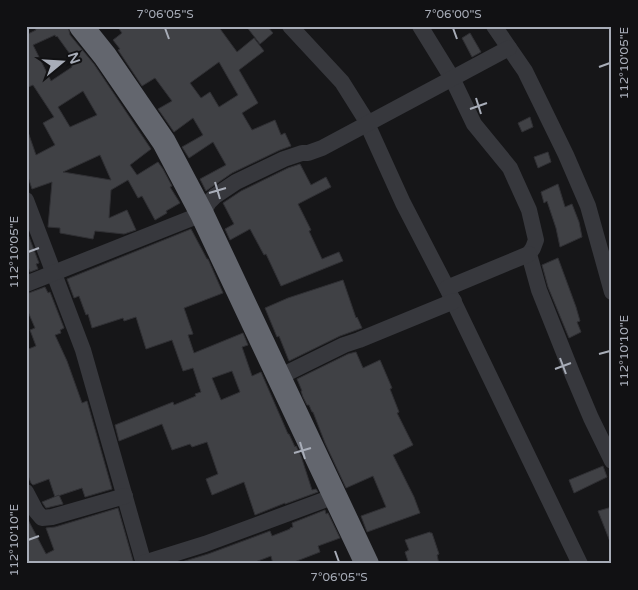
<svg xmlns="http://www.w3.org/2000/svg" width="638" height="590" font-family="'Varela Round',sans-serif">
  <rect width="100%" height="100%" fill="#161618"/>
  <g fill="#404145" stroke="#303034" fill-rule="evenodd">
    <path d="M34,26H68L70,35L94,64L151,149L130,165L137,175L158,162L163,169L172,186L170,187L180,203L166,211L167,213L155,220L142,196L138,198L128,180L111,190L109,218L127,210L136,230L124,234L95,231L93,239L60,233V228L48,227L52,182L32,189L26,171V132H28L36,155L55,145L43,123L54,117L33,85L26,88V31L28,34L36,30ZM55,35L56,37L57,36L75,61L71,64L72,67L51,81L33,45ZM83,91L97,115L70,127L58,107ZM100,155L111,180L63,172Z"/>
    <path d="M117,26H218L237,52L254,38L264,51L239,70L258,103L242,113L252,130L275,120L281,135L285,133L291,146L280,150L232,173L206,191L200,179L226,165L213,142L189,158L182,147L203,135L193,118L174,132L158,109L172,101L155,78L142,86L118,50L120,49L113,40L122,33ZM219,62L238,95L219,107L210,92L201,98L190,83Z"/>
    <polygon points="246,26 267,26 273,33 260,44"/>
    <polygon points="470,33 481,52 472,57 462,38"/>
    <polygon points="530,117 533,127 522,132 518,123"/>
    <polygon points="548,152 551,162 538,168 534,157"/>
    <polygon points="300,164 311,185 326,177 331,187 298,204 311,230 309,231 322,259 339,252 343,261 281,286 266,254 264,255 250,229 230,240 225,229 234,224 223,203 241,191 288,168"/>
    <polygon points="558,184 565,207 572,204 579,222 582,237 560,247 556,228 547,201 544,203 541,192"/>
    <polygon points="26,229 39,263 36,264 38,269 30,272 28,267 26,268"/>
    <path d="M191,229L207,259H208L223,293L184,308L193,334L188,335L194,353L243,333L248,345L242,347L252,376L261,372L288,434H289L295,447L296,446L301,456L312,490L316,489L318,492L285,504V503L255,515L244,482L212,495L206,479L218,474L207,442L192,447L190,444L172,450L162,424L119,441L115,425L173,402L174,405L196,396L195,394L201,392L193,368L183,371L172,340L146,349L136,317L124,321L123,318L92,328L88,314L86,315L79,296L74,298L67,279ZM232,371L240,392L221,400L212,378Z"/>
    <polygon points="558,258 576,307 580,321 577,322 581,332 569,338 548,287 542,265"/>
    <polygon points="343,280 356,318 357,317 362,328 340,336 289,361 279,336 277,337 265,308 288,298"/>
    <polygon points="45,287 48,293 50,292 64,328 60,330 61,333 55,335 67,361 82,403 87,401 112,489 85,497 82,488 55,497 49,479 33,485 31,483 26,471 26,350 36,346 30,330 35,328 26,307 26,294"/>
    <polygon points="356,352 363,368 380,360 392,388 390,389 399,412 397,413 413,445 393,455 414,497 420,513 367,532 361,516 386,507 373,476 346,488 325,443 313,412 312,412 309,405 307,405 303,397 301,391 302,391 297,379 348,354"/>
    <polygon points="603,466 607,477 574,493 569,480"/>
    <polygon points="59,495 63,504 46,508 42,502"/>
    <polygon points="612,507 612,543 611,544 598,511"/>
    <polygon points="118,508 134,564 26,564 26,516 46,554 54,550 46,528 55,527"/>
    <polygon points="325,510 326,514 328,513 340,538 318,546 320,552 289,564 273,564 271,556 250,564 175,564 208,554 270,531 272,536 290,529 290,528 293,527 292,523"/>
    <polygon points="430,532 430,533 432,533 439,554 437,555 439,564 409,564 405,552 409,550 405,540"/>
  </g>
  <g fill="none" stroke-linecap="round" stroke-linejoin="round">
    <g stroke="#37383d" stroke-width="16">
      <polyline points="290,26 342,82 364,117 403,203 447,288 580,564"/>
      <polyline points="420,26 452,78 474,124 510,168 529,210 536,240 533,248 529,254 539,290 572,373 591,418 612,461"/>
      <polyline points="494,26 525,71 566,155 588,206 612,292"/>
      <polyline points="26,200 83,350 144,564"/>
      <polyline points="26,284 202,214 209,202 215,196 236,182 284,159 302,153 308,153 322,148 509,48"/>
      <polyline points="447,288 529,254"/>
      <polyline points="279,377 344,345 359,340 454,301"/>
      <polyline points="26,492 36,511 42,518 52,517 125,496"/>
      <polyline points="144,563 205,544 335,496"/>
    </g>
    <polyline stroke="#63666e" stroke-width="24" points="81,26 105,56 164,142 202,214 367,564"/>
  </g>
  <path fill="none" stroke="#a8adb8" stroke-width="2" d="M165,28L169,39M453,28L457,39M599,67L610,63M476,98L481,114M470,109L487,103M215,182L220,199M209,193L226,188M28,252L39,248M599,354L610,351M560,358L566,374M555,369L571,363M300,442L305,459M294,453L311,448M28,540L39,536M335,551L339,562"/>
  <rect width="638" height="590" fill="none" stroke="#111113" stroke-width="55"/>
  <g transform="translate(62 62) rotate(72)" stroke="#111113" stroke-width="4" paint-order="stroke">
  <path d="M0-4L9 19L0 12L-9 19Z" fill="#a8adb8"/>
  <text y="-8" font-size="14" font-weight="bold" text-anchor="middle" fill="#a8adb8">N</text>
  </g>
  <rect x="28" y="28" width="582" height="534" fill="none" stroke="#a8adb8" stroke-width="2"/>
  <g font-size="12" text-anchor="middle" fill="#a8adb8">
    <text x="165" y="18">7°06'05"S</text>
    <text x="453" y="18">7°06'00"S</text>
    <text transform="translate(624 63) rotate(-90)" y="4">112°10'05"E</text>
    <text transform="translate(14 252) rotate(-90)" y="4">112°10'05"E</text>
    <text transform="translate(624 351) rotate(-90)" y="4">112°10'10"E</text>
    <text transform="translate(14 540) rotate(-90)" y="4">112°10'10"E</text>
    <text x="339" y="581">7°06'05"S</text>
  </g>
</svg>
